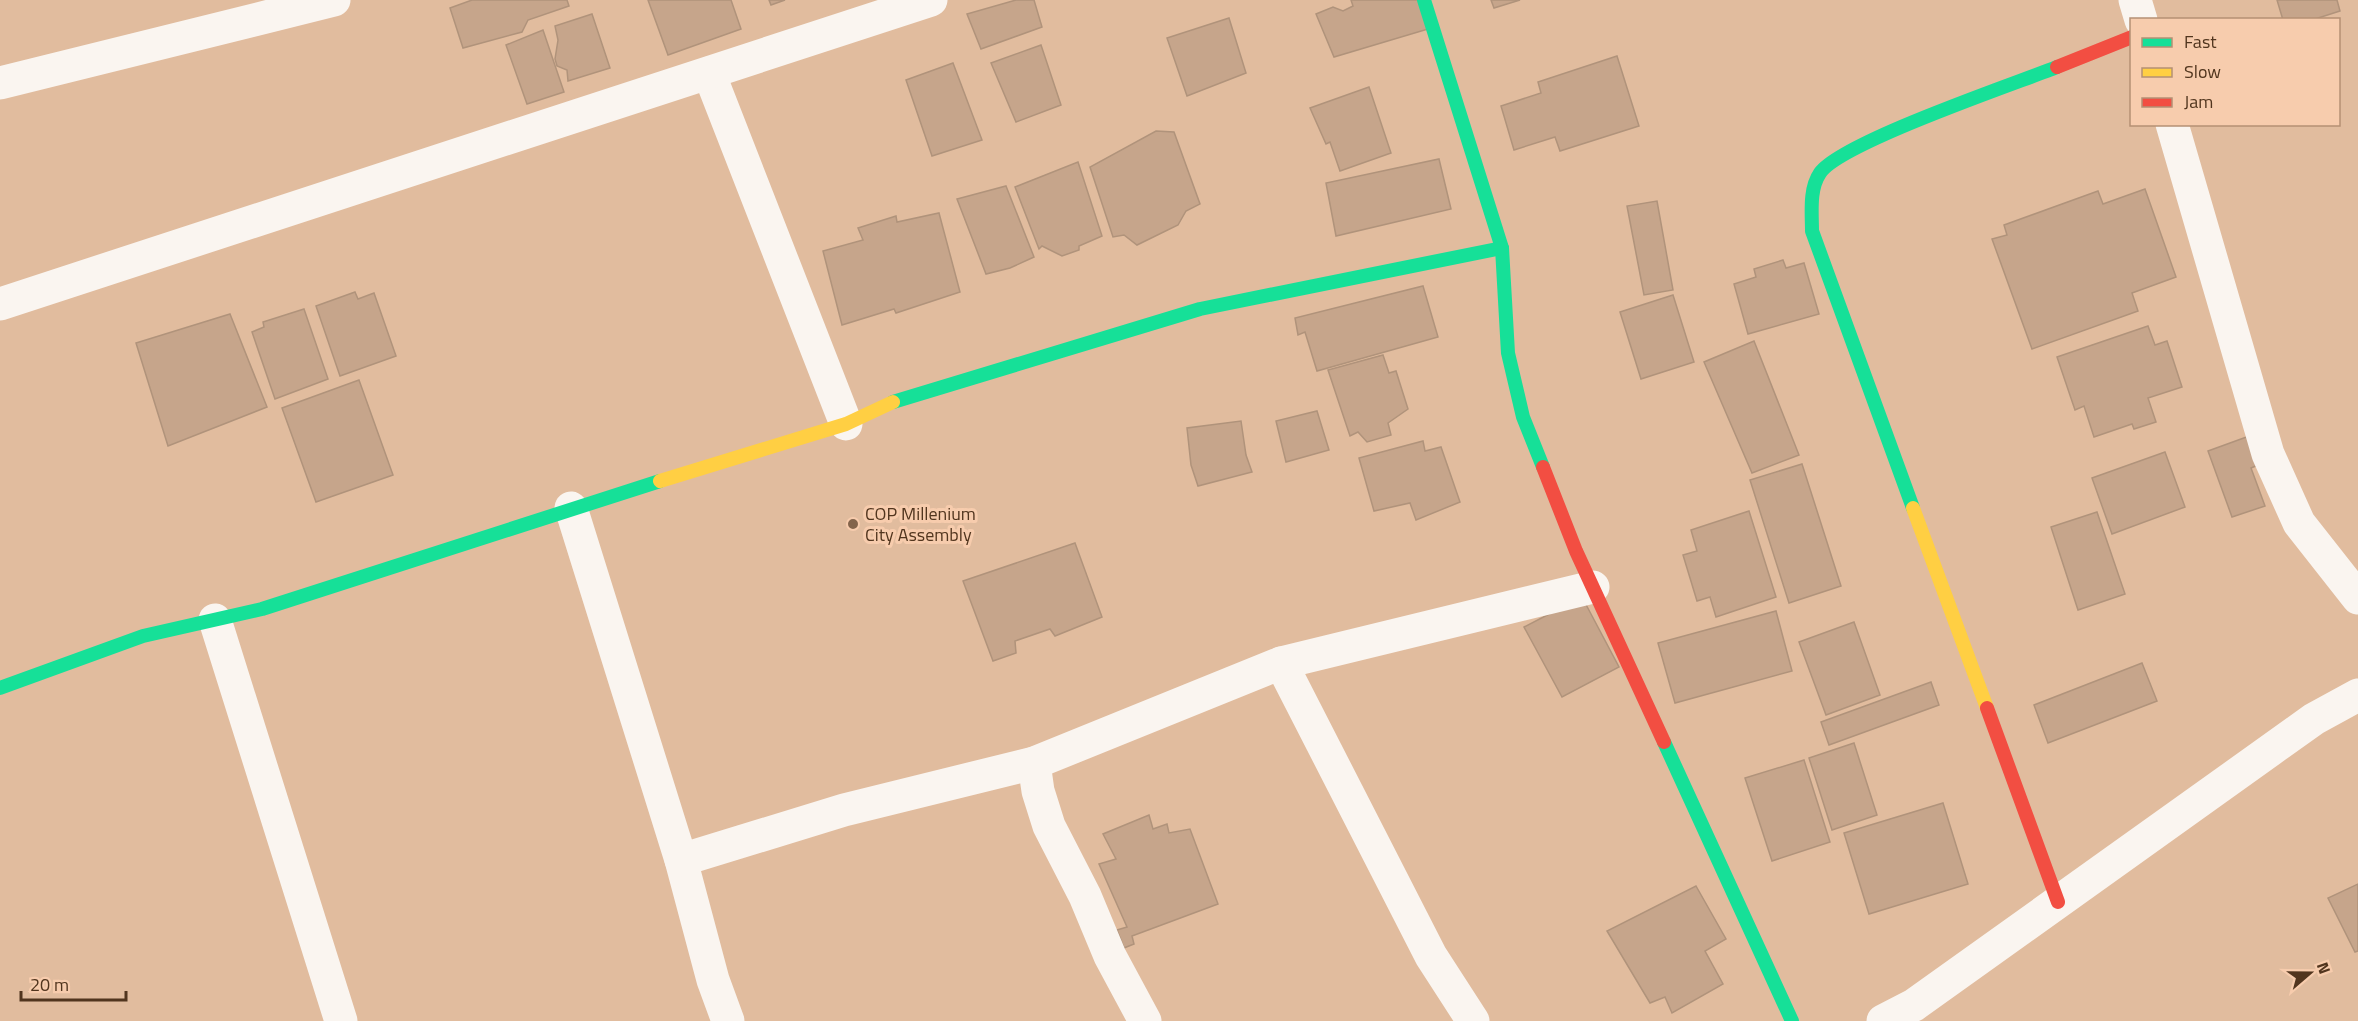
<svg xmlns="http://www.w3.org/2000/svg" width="2358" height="1021" font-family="'Titillium Web',sans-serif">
  <rect width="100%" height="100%" fill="#e1bc9e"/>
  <g fill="#c6a58b" stroke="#b0937b" stroke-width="1.5">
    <polygon points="472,0 567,0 569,6 528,20 522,32 463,48 450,8"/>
    <polygon points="648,0 731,0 741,29 668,55"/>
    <polygon points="769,0 785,0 771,5"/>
    <polygon points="1016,0 1034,0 1042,27 981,49 967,14"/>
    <polygon points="1351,0 1419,0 1428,29 1334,57 1316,14 1333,7 1343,11 1353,6"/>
    <polygon points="1491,0 1520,0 1494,8"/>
    <polygon points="2277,0 2337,0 2340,11 2312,20 2283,20"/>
    <polygon points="592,14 610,68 568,81 567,70 557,66 555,59 558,40 555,26"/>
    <polygon points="1229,18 1246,73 1187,96 1167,38"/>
    <polygon points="543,30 564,92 527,104 506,45"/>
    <polygon points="1041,45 1061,105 1016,122 991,63"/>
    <polygon points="1617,56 1639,126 1560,151 1555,137 1514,150 1501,106 1541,93 1538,82"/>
    <polygon points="953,63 982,140 932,156 906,80"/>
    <polygon points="1369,87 1391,153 1340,171 1330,142 1326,144 1310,108"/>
    <polygon points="1156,131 1174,132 1200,204 1186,211 1178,225 1137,245 1124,235 1113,237 1090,167"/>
    <polygon points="1439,159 1451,209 1336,236 1326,183"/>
    <polygon points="1078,162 1102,236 1079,246 1079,250 1062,256 1042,246 1039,249 1015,187"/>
    <polygon points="1006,186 1034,257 1010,268 986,274 957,199"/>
    <polygon points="2145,189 2176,277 2132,293 2138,311 2032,349 1992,239 2007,235 2004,225 2098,191 2103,204"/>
    <polygon points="1657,201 1673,290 1644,295 1627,206"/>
    <polygon points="939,213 960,292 896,313 894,309 842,325 823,251 863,240 858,228 896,216 897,222"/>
    <polygon points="1783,260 1786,268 1804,263 1819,314 1748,334 1734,284 1756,277 1754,269"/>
    <polygon points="1423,286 1438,337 1317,371 1305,332 1298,335 1295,318"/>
    <polygon points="355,292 358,299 374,293 396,356 340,376 316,306"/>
    <polygon points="1673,295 1694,362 1641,379 1620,312"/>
    <polygon points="304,309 328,379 275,399 252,332 264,327 263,322"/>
    <polygon points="230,314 267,407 168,446 136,343"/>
    <polygon points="2148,326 2155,345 2167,341 2182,387 2148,398 2156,422 2134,429 2132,424 2094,437 2084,406 2075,410 2057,357"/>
    <polygon points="1754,341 1799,455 1752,473 1704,362"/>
    <polygon points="1383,355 1389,373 1396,371 1408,409 1388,423 1391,435 1367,442 1358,432 1350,436 1328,370"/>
    <polygon points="359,380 393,475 316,502 282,408"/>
    <polygon points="1317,411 1329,450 1286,462 1276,421"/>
    <polygon points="1241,421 1246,455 1252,472 1198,486 1191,465 1187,428"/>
    <polygon points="2252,435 2263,463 2251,468 2265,506 2232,517 2208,451"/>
    <polygon points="1423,441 1425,451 1441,447 1460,502 1416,520 1410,503 1374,511 1359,458"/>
    <polygon points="2165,452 2185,507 2112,534 2092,478"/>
    <polygon points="1802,464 1841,586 1789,603 1750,480"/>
    <polygon points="1749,511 1776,597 1716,617 1710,597 1697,601 1683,555 1697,551 1691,530"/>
    <polygon points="2097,512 2125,594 2078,610 2051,527"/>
    <polygon points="1075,543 1102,617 1055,636 1050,629 1015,641 1016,653 993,661 963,581"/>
    <polygon points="1582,597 1619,667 1562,697 1524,627"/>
    <polygon points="1776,611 1792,671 1675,703 1658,643"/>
    <polygon points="1854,622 1880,695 1826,715 1799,642"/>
    <polygon points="2142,663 2157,701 2048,743 2034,705"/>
    <polygon points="1931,682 1939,705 1829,745 1821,722"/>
    <polygon points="1854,743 1877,815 1832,830 1809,758"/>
    <polygon points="1804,760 1830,842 1772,861 1745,778"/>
    <polygon points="1943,803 1968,884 1869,914 1844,833"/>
    <polygon points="1149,815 1153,829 1167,824 1169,833 1190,829 1218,904 1132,936 1134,944 1124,948 1117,930 1127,927 1099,864 1116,859 1103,834"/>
    <polygon points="2358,884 2358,951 2355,952 2328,898"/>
    <polygon points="1696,886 1726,939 1705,951 1723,984 1672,1013 1665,997 1650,1003 1607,931"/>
  </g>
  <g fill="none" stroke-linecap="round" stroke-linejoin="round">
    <g stroke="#faf5f0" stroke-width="33">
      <polyline points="2135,0 2141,20"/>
      <polyline points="709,73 846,424"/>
      <polyline points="0,83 334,0"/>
      <polyline points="2172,124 2268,454 2299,523 2358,598"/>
      <polyline points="0,304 931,0"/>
      <polyline points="571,508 681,860 713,980 728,1021"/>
      <polyline points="215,620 341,1021"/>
      <polyline points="1281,663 1593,587"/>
      <polyline points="1034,763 1038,791 1049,826 1085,896 1110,956 1145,1021"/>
      <polyline points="681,860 844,810 1034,763 1281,663 1431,956 1473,1021"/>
      <polyline points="1883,1021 1914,1005 2314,719 2358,695"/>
    </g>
    <g stroke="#16e098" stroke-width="14">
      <polyline points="1424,0 1502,248 1508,353 1523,417 1543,467"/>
      <polyline points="893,402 1200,309 1502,248"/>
      <path d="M1913,508L1812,231C1812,213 1809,189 1820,173C1840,143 2014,84 2057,67"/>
      <polyline points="0,688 143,636 262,609 660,481"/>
      <polyline points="1664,742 1792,1021"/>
    </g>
    <g stroke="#ffcf43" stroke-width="14">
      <polyline points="660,481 846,424 893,402"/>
      <polyline points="1913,508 1987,708"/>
    </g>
    <g stroke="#f24e42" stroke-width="14">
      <polyline points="2057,67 2132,37"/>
      <polyline points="1543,467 1576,551 1664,742"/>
      <polyline points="1987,708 2058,902"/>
    </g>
  </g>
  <circle fill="#83644b" stroke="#f7ccad" stroke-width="2" cx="853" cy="524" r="6"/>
  <g text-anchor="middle" stroke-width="6" stroke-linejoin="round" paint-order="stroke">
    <g font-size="18" fill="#51351e" stroke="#f7ccad" text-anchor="start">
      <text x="865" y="520">COP Millenium<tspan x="865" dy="21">City Assembly</tspan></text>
    </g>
  </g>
  <rect x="2130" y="18" width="210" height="108" fill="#f7ccad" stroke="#b59074" stroke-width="1.5"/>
  <rect x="2142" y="38" width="30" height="9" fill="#16e098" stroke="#b59074" stroke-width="1.5"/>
  <text x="2184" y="48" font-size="18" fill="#51351e">Fast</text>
  <rect x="2142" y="68" width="30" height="9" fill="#ffcf43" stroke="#b59074" stroke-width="1.5"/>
  <text x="2184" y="78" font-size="18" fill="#51351e">Slow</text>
  <rect x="2142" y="98" width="30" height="9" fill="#f24e42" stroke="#b59074" stroke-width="1.5"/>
  <text x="2184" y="108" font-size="18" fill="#51351e">Jam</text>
  <g transform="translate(2310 973) rotate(70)" stroke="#f7ccad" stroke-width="4.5" paint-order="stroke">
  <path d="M0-4.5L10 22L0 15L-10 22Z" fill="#51351e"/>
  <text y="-9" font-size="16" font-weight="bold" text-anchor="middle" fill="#51351e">N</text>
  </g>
  <path d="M21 991v9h105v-9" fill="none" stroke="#51351e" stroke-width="3"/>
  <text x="30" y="991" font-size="18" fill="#51351e" stroke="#f7ccad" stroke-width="4.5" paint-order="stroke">20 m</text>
</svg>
